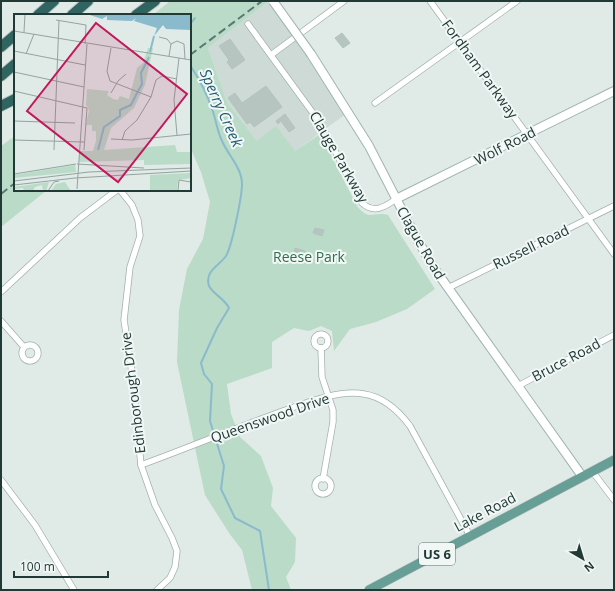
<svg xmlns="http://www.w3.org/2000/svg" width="615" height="591" font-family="'Open Sans',sans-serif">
  <rect width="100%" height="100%" fill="#e0eae7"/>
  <polygon fill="#cedad6" points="269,1 346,114 295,151 257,141 227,102 208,48"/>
  <g fill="#badbc7">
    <path d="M170,1H269L208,48L227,102L257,141L276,126L295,151L320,134L357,206C370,222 373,211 388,215L435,289L407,309L376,322L350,329L334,351L332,331L321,326L309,331L294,328L272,342V368L227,384L231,414L240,437L261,456L273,488L271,506L296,538L295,562L286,577L291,590H252L242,550L229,533L205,495L177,362L179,310L187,269L203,239L210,202L201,172L190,147V15L154,14Z"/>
    <polygon points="15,136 15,190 47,190 1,227 1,146"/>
  </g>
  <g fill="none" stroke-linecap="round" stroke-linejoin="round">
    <g stroke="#8abbcd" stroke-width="2">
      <polyline points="190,24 195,18"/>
      <path d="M190,65C199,79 207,93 212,109C216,119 217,131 222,141C228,155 242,168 242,184C242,196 232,246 226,256C220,265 204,271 209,286C213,294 225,299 229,308L217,328L201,363L204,374L212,384L210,421L224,466L221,489L235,518L260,531L269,590"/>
    </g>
  </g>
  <g fill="#b6c5c0" stroke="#b3c3bf">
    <polygon points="342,33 350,43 343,48 335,38"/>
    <polygon points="230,39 245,60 232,69 227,62 229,60 219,46"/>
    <polygon points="266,86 282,107 254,127 250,122 247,124 228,98 235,93 242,103"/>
    <polygon points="285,114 295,128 289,132 281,121 278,124 276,121"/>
    <polygon points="315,228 324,230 322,236 313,233"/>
    <polygon points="295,248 305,251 303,256 294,254"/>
  </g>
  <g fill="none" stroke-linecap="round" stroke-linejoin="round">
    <defs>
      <g id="street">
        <polyline points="430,1 614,254"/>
        <path d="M248,24L321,124L362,203C374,214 385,207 396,199"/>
        <polyline points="271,55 344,1"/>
        <polyline points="375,103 517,1"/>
        <polyline points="120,190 132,205 138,220 140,236 130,267 124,320 132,373 141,465 155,505 172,538 177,551 175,567 170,578 157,590"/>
        <polyline points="448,288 614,206"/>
        <polyline points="1,292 80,218 117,190"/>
        <polyline points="1,321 24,347"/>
        <circle cx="321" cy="341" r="7"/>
        <circle cx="30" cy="353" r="8"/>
        <polyline points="321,348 322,377 333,410 333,422 323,479"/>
        <polyline points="518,386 614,335"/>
        <path d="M141,465C185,449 228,431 272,415C298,406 336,389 364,394C384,397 398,410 410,426L470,536"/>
        <polyline points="592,471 614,500"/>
        <circle cx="323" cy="486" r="8"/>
        <polyline points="1,480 35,525 74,590"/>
      </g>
      <g id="secondary">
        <polyline points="311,54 369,146 417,239 434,268 582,476"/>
        <polyline points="396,199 614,91"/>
      </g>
      <polyline id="primary" points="369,590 614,460"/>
      <g id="highway">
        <polyline points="38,15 54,1"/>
        <polyline points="72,15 88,1"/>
        <polyline points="136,15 155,1"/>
        <polyline points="1,47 15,35"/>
        <polyline points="1,76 15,64"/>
        <polyline points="1,106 15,99"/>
      </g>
    </defs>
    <use href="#street" stroke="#a3b2ae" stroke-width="7"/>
    <use href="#secondary" stroke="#a0b5b0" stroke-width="10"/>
    <use href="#primary" stroke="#bdc4c3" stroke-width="10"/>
    <use href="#highway" stroke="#bdc4c3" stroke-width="12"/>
    <use href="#street" stroke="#fff" stroke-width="5.5"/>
    <use href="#secondary" stroke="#fff" stroke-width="8"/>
    <use href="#primary" stroke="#679e96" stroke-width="9"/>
    <use href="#highway" stroke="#2f6460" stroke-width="10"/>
    <g stroke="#5c7672" stroke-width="2" stroke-dasharray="8 4" stroke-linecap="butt">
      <polyline points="190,55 262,1"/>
      <polyline points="1,194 15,183"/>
    </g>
    <defs>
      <polyline id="secondary-bridge" points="273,1 311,54"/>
    </defs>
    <use href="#secondary-bridge" stroke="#a0b5b0" stroke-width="10" stroke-linecap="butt"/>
    <use href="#secondary-bridge" stroke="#fff" stroke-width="8"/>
  </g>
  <g text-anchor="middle" stroke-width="4" stroke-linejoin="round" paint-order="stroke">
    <rect fill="#f0f7f5" stroke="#60736f" stroke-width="1" x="419" y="543" width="36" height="22" rx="3"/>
    <g font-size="13" font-weight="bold" fill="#223a36">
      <text x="437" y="559">US 6</text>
    </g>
    <g font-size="14" fill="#223a36" stroke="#f0f7f5">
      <text transform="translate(480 69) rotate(54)" y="5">Fordham Parkway</text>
      <text transform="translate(505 146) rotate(-27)" y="5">Wolf Road</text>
      <text transform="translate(339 157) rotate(60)" y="5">Clauge Parkway</text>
      <text transform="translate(421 243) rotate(60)" y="5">Clague Road</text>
      <text transform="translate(531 247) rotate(-26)" y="5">Russell Road</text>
      <text transform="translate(566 360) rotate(-28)" y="5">Bruce Road</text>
      <text transform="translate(133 393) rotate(-97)" y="5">Edinborough Drive</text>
      <text transform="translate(270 418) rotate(-19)" y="5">Queenswood Drive</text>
      <text transform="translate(485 512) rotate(-28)" y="5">Lake Road</text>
    </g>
    <g font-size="14" fill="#2e6f4f" stroke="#f0f7f5">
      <text x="309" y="262">Reese Park</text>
    </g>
    <g font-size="15" font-style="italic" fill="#1f5b73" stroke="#f0f7f5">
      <text transform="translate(221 108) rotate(66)" y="5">Sperry Creek</text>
    </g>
  </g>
  <g transform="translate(14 14)">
    <rect width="177" height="177" fill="#e0eae7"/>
    <path d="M134,34H139L131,71L120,94L97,114L90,136L161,131L163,138H177V150L130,151V146L65,148V137H79L82,127V117H78V111H72L75,96L72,91L73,75L95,77L93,81L99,85L104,86L106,82L115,85L123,54L129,49ZM61,151L62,158L0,164V161ZM177,159V164L164,166L163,177H136V161ZM35,168L32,177H29L28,171L21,173L19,177H10L9,174L0,175V173ZM51,168L57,177H37L42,170Z" fill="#badbc7"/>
    <path d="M73,0H177V16L152,15L149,11L140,22L143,14L120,7L122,4L118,7L93,6V2L88,5Z" fill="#8abbcd"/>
    <path fill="none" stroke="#8abbcd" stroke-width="2" d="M136,38L140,22M84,136L90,113L106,102V96L117,91L122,81L128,70L127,59L135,43"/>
    <path fill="none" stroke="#94a4a0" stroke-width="1" d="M42,6L72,11L71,30M0,17L177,46M10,18L11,0M145,23L153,25L157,30M157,30L163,27L170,30L171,45M97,34L93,57L96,67L137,83M0,37L71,51M12,40L20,20M155,42L157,30M0,58L70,73M0,77L73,94L70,136M97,79L104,67L112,60M0,107L61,109M163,121L160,86L165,44M97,125L118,126L177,120M0,126L70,128M108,126L111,117L123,106L137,83L142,66L148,62L163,65M40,136L45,6M63,150L130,154M0,160L62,150M0,167L75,158L177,154M0,171L61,164L177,157M63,175L73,30M34,177L40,168L45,167M164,177L165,166L177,168"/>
    <path fill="#c2185b" fill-opacity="0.15" stroke="#c2185b" stroke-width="2" d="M82,9L173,80L104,168L13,97Z"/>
    <rect width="177" height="177" fill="none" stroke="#223a36" stroke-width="2"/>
  </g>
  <rect width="615" height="591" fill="none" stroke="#223a36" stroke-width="4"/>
  <g transform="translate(583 559) rotate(142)" stroke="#f0f7f5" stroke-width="3" paint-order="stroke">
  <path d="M0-3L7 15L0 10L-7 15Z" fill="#223a36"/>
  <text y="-6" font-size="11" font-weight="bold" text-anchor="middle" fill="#223a36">N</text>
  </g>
  <path d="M14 571v6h94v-6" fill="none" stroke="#223a36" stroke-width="2"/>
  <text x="20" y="571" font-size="12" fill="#223a36" stroke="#f0f7f5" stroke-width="3" paint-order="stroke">100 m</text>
</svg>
